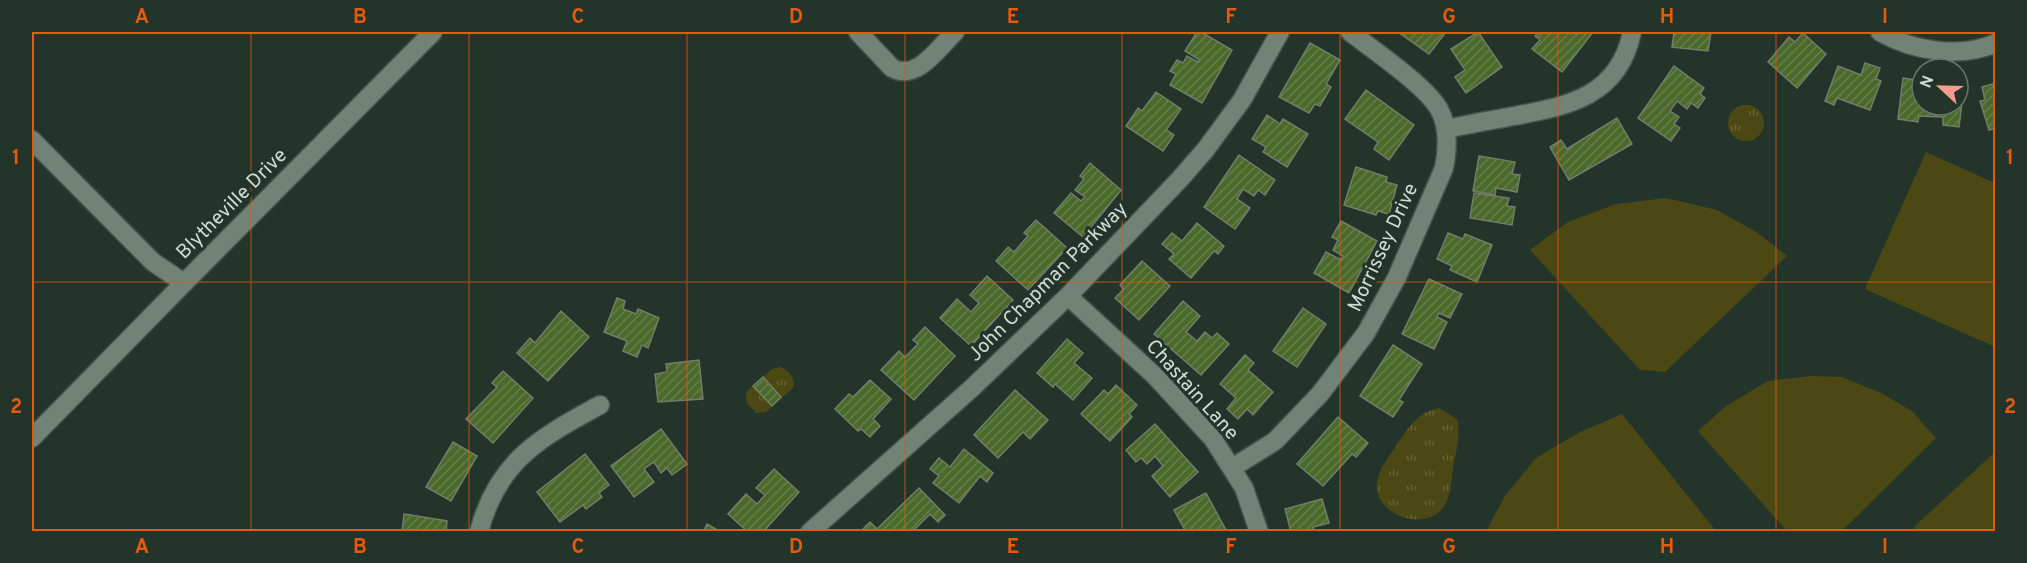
<svg xmlns="http://www.w3.org/2000/svg" width="2027" height="563" font-family="Overpass,sans-serif">
  <defs>
    <pattern id="park-tufts" width="24" height="20" patternUnits="userSpaceOnUse" patternTransform="scale(1.5)"><rect width="24" height="20" fill="#4c4814"/><path d="M3 7l-1-3M5 7V3M7 7l1-3M15 17l-1-3M17 17v-4M19 17l1-3" fill="none" stroke="#656235"/></pattern>
    <pattern id="building-hatch" width="6" height="6" patternUnits="userSpaceOnUse" patternTransform="scale(1.5)"><rect width="6" height="6" fill="#4a692a"/><path d="M-1 1l2-2M0 6l6-6M5 7l2-2" fill="none" stroke="#637e48"/></pattern>
  </defs>
  <rect width="100%" height="100%" fill="#23342a"/>
  <g fill="url(#park-tufts)">
    <circle cx="1746" cy="123" r="18"/>
    <path d="M780,367C789,370 796,379 793,388L766,412L756,413L747,403L746,392L772,369Z"/>
    <path d="M1439,408L1457,419C1461,436 1456,451 1453,468C1451,481 1451,498 1443,508C1423,533 1373,514 1377,482C1379,468 1389,457 1396,446C1407,429 1419,411 1439,408Z"/>
  </g>
  <g fill="#4c4814">
    <polygon points="1926,152 1995,183 1995,347 1865,289"/>
    <polygon points="1666,198 1717,210 1758,233 1787,256 1665,372 1640,370 1530,250 1568,222 1616,204"/>
    <polygon points="1811,376 1842,377 1881,393 1912,411 1936,438 1842,531 1787,531 1698,431 1726,406 1768,381"/>
    <polygon points="1622,414 1716,531 1486,531 1505,496 1536,458 1580,432"/>
    <polygon points="1995,452 1995,531 1914,531 1915,526"/>
  </g>
  <g fill="url(#building-hatch)" stroke="#737d6a" stroke-width="1.5">
    <polygon points="1197,32 1201,32 1232,50 1202,103 1170,85 1176,74 1170,71 1177,60 1183,63 1187,56 1198,62 1200,60 1185,51"/>
    <polygon points="1398,32 1446,32 1429,54"/>
    <polygon points="1478,32 1502,67 1466,93 1455,77 1465,70 1451,49"/>
    <polygon points="1539,32 1593,32 1562,72 1532,49 1540,40 1535,36"/>
    <polygon points="1674,32 1711,32 1708,51 1672,47"/>
    <polygon points="1803,33 1826,54 1797,88 1768,62 1789,37 1795,42"/>
    <polygon points="1310,43 1340,60 1326,84 1331,87 1320,106 1315,104 1309,113 1279,97"/>
    <polygon points="1865,63 1880,68 1876,79 1881,81 1870,110 1837,98 1834,105 1825,101 1838,66 1861,75"/>
    <polygon points="1674,66 1704,88 1700,94 1705,98 1698,108 1691,103 1687,109 1677,101 1670,111 1679,117 1674,124 1680,128 1671,141 1638,118"/>
    <polygon points="1903,78 1922,81 1922,105 1958,105 1958,85 1964,86 1959,127 1943,125 1943,117 1919,116 1918,122 1898,119"/>
    <polygon points="1996,83 1996,128 1989,130 1980,101 1985,100 1982,87"/>
    <polygon points="1366,90 1414,125 1389,160 1374,149 1378,142 1345,119"/>
    <polygon points="1156,92 1181,109 1166,130 1174,135 1163,151 1126,126 1138,108 1142,111"/>
    <polygon points="1267,115 1280,124 1283,119 1308,134 1287,167 1263,152 1266,147 1252,139"/>
    <polygon points="1617,118 1632,144 1569,180 1550,147 1561,140 1567,149"/>
    <polygon points="1239,155 1275,180 1265,195 1258,190 1254,196 1243,189 1237,199 1250,208 1235,229 1204,207"/>
    <polygon points="1479,156 1515,162 1512,174 1520,175 1517,192 1496,188 1495,195 1473,191"/>
    <polygon points="1090,163 1121,190 1083,237 1054,213 1071,193 1081,201 1085,197 1075,190 1084,179 1080,176"/>
    <polygon points="1356,167 1387,177 1386,182 1397,185 1389,214 1378,211 1376,215 1344,205"/>
    <polygon points="1474,193 1509,198 1507,206 1515,207 1512,225 1470,218"/>
    <polygon points="1036,220 1067,248 1028,290 996,261 1008,247 1014,252 1028,236 1024,233"/>
    <polygon points="1341,221 1377,241 1349,293 1314,273 1326,252 1341,260 1343,256 1333,250 1338,240 1332,237"/>
    <polygon points="1197,223 1224,246 1218,254 1214,251 1191,278 1169,259 1174,254 1162,244 1172,233 1182,241"/>
    <polygon points="1448,233 1463,239 1465,234 1492,245 1477,282 1450,270 1452,266 1437,259"/>
    <polygon points="1142,261 1170,286 1139,320 1115,298 1124,289 1120,285"/>
    <polygon points="987,276 1013,300 971,346 940,318 957,299 971,312 979,303 970,295"/>
    <polygon points="1429,279 1462,294 1450,318 1439,313 1437,317 1447,322 1434,349 1402,334"/>
    <polygon points="617,298 625,301 623,309 636,314 638,309 659,318 648,348 642,345 637,357 623,351 627,341 604,332"/>
    <polygon points="1183,301 1200,316 1186,332 1197,341 1205,332 1212,338 1217,333 1229,344 1201,375 1154,334"/>
    <polygon points="1303,308 1326,324 1297,367 1273,351"/>
    <polygon points="561,311 589,337 548,381 517,353 530,338 535,343"/>
    <polygon points="925,327 955,356 914,400 881,370 899,351 905,357 918,344 913,340"/>
    <polygon points="1067,339 1083,353 1074,363 1092,378 1073,400 1055,384 1053,387 1037,373"/>
    <polygon points="1393,345 1422,364 1399,400 1403,402 1393,417 1360,396"/>
    <polygon points="1245,355 1254,363 1248,370 1273,392 1253,415 1247,409 1238,419 1227,409 1236,398 1220,384"/>
    <polygon points="699,360 703,399 658,402 655,374 667,372 666,364"/>
    <polygon points="503,371 533,398 493,443 466,419 497,387 492,383"/>
    <polygon points="763,377 781,397 772,406 753,386"/>
    <polygon points="870,380 891,399 873,419 880,426 870,437 861,429 858,431 835,409 849,394 853,397"/>
    <polygon points="1116,385 1137,405 1129,414 1132,417 1110,441 1081,414 1104,390 1108,394"/>
    <polygon points="1015,390 1048,420 1030,439 1023,432 998,458 974,435"/>
    <polygon points="1338,417 1368,443 1356,457 1352,454 1323,486 1297,464"/>
    <polygon points="1155,424 1198,472 1170,497 1152,476 1163,466 1155,456 1147,464 1141,458 1136,462 1126,450"/>
    <polygon points="661,429 687,464 672,475 667,468 661,473 654,462 644,469 654,482 634,497 611,466"/>
    <polygon points="453,442 477,456 451,501 426,487"/>
    <polygon points="964,449 993,473 987,482 980,476 959,503 933,483 939,476 930,469 939,458 950,467"/>
    <polygon points="585,454 609,485 599,493 602,497 586,509 583,505 560,522 537,492"/>
    <polygon points="774,469 799,492 763,532 748,532 728,514 746,494 757,504 765,495 756,488"/>
    <polygon points="919,488 945,515 938,522 930,514 912,532 860,532 870,522 877,529"/>
    <polygon points="1206,493 1227,532 1186,532 1174,510"/>
    <polygon points="1322,499 1329,523 1313,527 1314,532 1291,532 1285,509"/>
    <polygon points="404,514 447,521 446,532 402,532"/>
    <polygon points="707,524 721,532 703,532"/>
  </g>
  <g fill="none" stroke-linecap="round" stroke-linejoin="round">
    <defs>
      <g id="minor">
        <path d="M858,32L892,68C917,82 939,47 955,32"/>
        <path d="M1880,32C1913,51 1960,59 1996,43"/>
        <path d="M1446,129C1469,124 1492,120 1514,116C1569,106 1619,96 1632,32"/>
        <polyline points="32,140 153,262 184,283 433,32"/>
        <polyline points="1068,296 1155,376 1213,439 1244,488 1259,532"/>
        <polyline points="32,438 184,283"/>
        <path d="M1232,468L1275,441L1320,394L1366,333L1397,277L1444,168C1448,148 1449,127 1439,109C1425,85 1373,50 1350,32"/>
        <path d="M479,532C497,461 541,437 600,405"/>
        <polyline points="810,532 973,387 1068,296 1180,179 1206,149 1242,100 1280,32"/>
      </g>
    </defs>
    <use href="#minor" stroke="#425249" stroke-width="21"/>
    <use href="#minor" stroke="#708376" stroke-width="18"/>
  </g>
  <path fill="none" stroke="#e8590c" stroke-width="1.5" stroke-opacity="0.55" d="M251,32V532M469,32V532M687,32V532M905,32V532M1122,32V532M1340,32V532M1558,32V532M1776,32V532M32,282H1996"/>
  <g text-anchor="middle" stroke-width="6" stroke-linejoin="round" paint-order="stroke">
    <g font-size="20" fill="#d1dcd5" stroke="#23342a">
      <text transform="translate(231 203) rotate(-45)" y="7">Blytheville Drive</text>
      <text transform="translate(1382 247) rotate(-65)" y="7">Morrissey Drive</text>
      <text transform="translate(1047 281) rotate(-45)" y="7">John Chapman Parkway</text>
      <text transform="translate(1193 389) rotate(48)" y="7">Chastain Lane</text>
    </g>
  </g>
  <rect width="2027" height="563" fill="none" stroke="#23342a" stroke-width="66"/>
  <g transform="translate(1940 87) rotate(292)"><circle r="28" fill="#23342a" stroke="#69776e" stroke-width="1.5"/>
  <path d="M0-4.5L10 22L0 15L-10 22Z" fill="#f59c90"/>
  <text y="-9" font-size="16" font-weight="bold" text-anchor="middle" fill="#d1dcd5">N</text>
  </g>
  <rect x="33" y="33" width="1961" height="497" fill="none" stroke="#e8590c" stroke-width="2"/>
  <g font-size="20" text-anchor="middle" font-weight="bold" fill="#e8590c">
    <text x="142" y="23">A</text>
    <text x="360" y="23">B</text>
    <text x="578" y="23">C</text>
    <text x="796" y="23">D</text>
    <text x="1013" y="23">E</text>
    <text x="1231" y="23">F</text>
    <text x="1449" y="23">G</text>
    <text x="1667" y="23">H</text>
    <text x="1885" y="23">I</text>
    <text x="16" y="164">1</text>
    <text x="2010" y="164">1</text>
    <text x="16" y="413">2</text>
    <text x="2010" y="413">2</text>
    <text x="142" y="553">A</text>
    <text x="360" y="553">B</text>
    <text x="578" y="553">C</text>
    <text x="796" y="553">D</text>
    <text x="1013" y="553">E</text>
    <text x="1231" y="553">F</text>
    <text x="1449" y="553">G</text>
    <text x="1667" y="553">H</text>
    <text x="1885" y="553">I</text>
  </g>
</svg>
